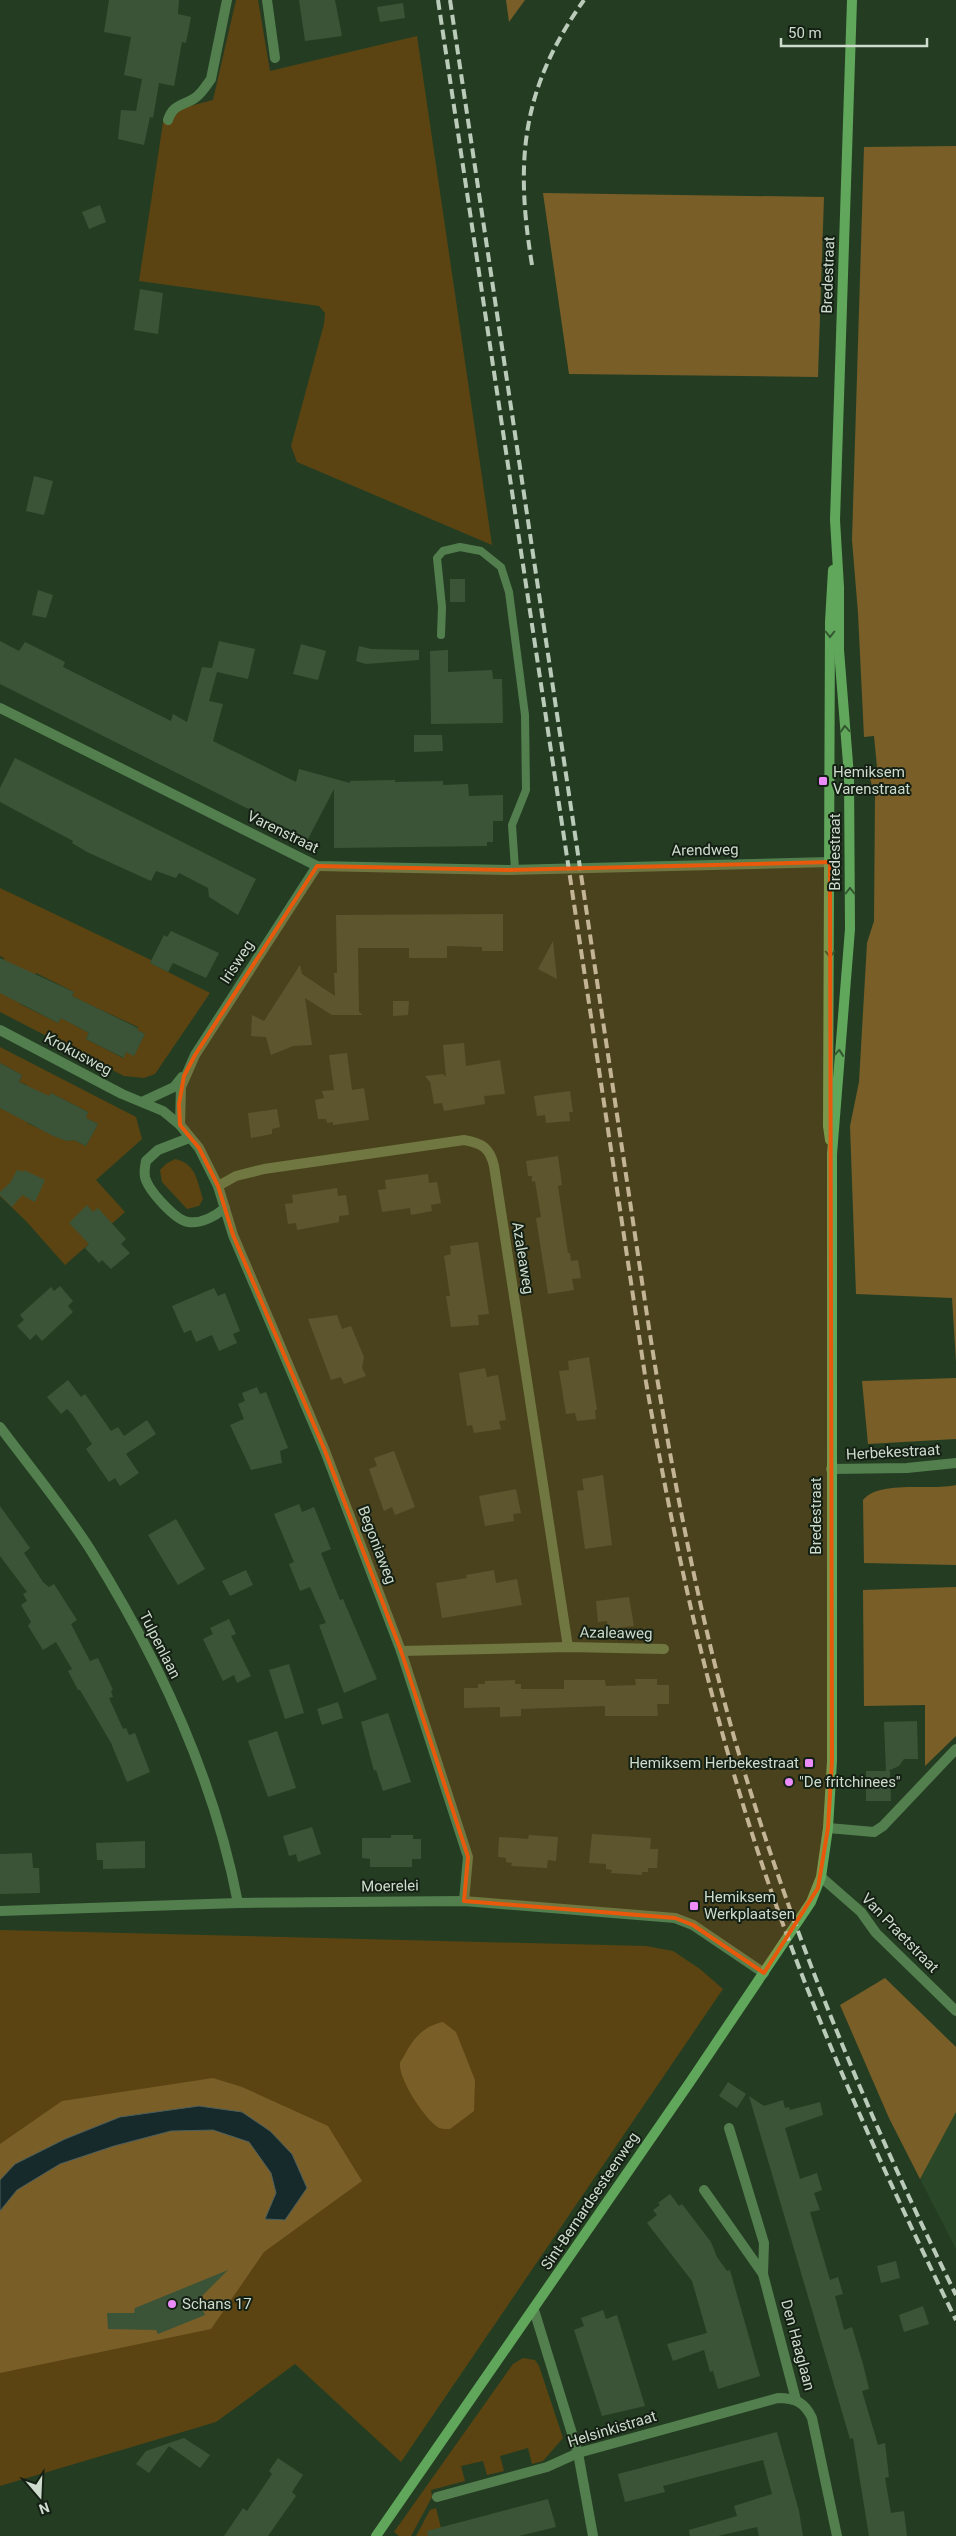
<svg xmlns="http://www.w3.org/2000/svg" width="956" height="2536" font-family="Roboto,sans-serif">
  <rect width="100%" height="100%" fill="#243d22"/>
  <polygon fill="#2a4828" points="956,2069 956,2249 889,2118"/>
  <g fill="#5b4412" fill-rule="evenodd">
    <polygon points="236,0 258,0 270,71 417,36 492,545 297,462 291,446 324,324 325,313 319,306 139,281 164,116 179,109 213,100"/>
    <path d="M0,888L151,960L150,963L210,993L155,1074L144,1078L124,1076L0,1012V988L4,958L0,956ZM36,973L74,992L72,996L80,1000L69,1022L61,1018L58,1023L20,1004ZM86,1003L138,1027L137,1030L145,1034L134,1055L126,1052L123,1058L86,1039L89,1033L74,1025Z"/>
    <path d="M0,1047L136,1117L142,1139L96,1180L125,1212L65,1265L26,1221L0,1196V1108L4,1110L7,1104L15,1107L27,1085L19,1082L22,1075L0,1063ZM51,1093L88,1112L86,1118L98,1124L86,1146L74,1140L67,1141L27,1123L41,1095L48,1098Z"/>
    <path d="M175,1159C196,1163 197,1181 203,1199L199,1206L187,1209L162,1182L160,1170L166,1164Z"/>
    <polygon points="0,1930 646,1946 673,1951 700,1969 723,1989 401,2462 295,2364 216,2422 0,2486"/>
    <polygon points="523,2358 535,2360 539,2366 563,2438 543,2461 532,2464 528,2448 500,2456 504,2471 487,2475 483,2461 461,2466 465,2481 431,2490 432,2497 411,2536 399,2536 394,2532 513,2364"/>
    <polygon points="436,2508 443,2536 416,2536 430,2510"/>
  </g>
  <g fill="#795e28">
    <polygon points="506,0 525,0 509,22"/>
    <polygon points="956,146 956,1362 952,1298 856,1294 850,1126 859,1082 867,943 874,921 875,796 867,768 877,767 874,736 864,737 858,613 852,540 864,147"/>
    <polygon points="543,193 824,197 818,377 569,374"/>
    <polygon points="956,1378 956,1439 868,1444 862,1381"/>
    <path d="M956,1485V1565L864,1563L863,1500C880,1480 930,1491 956,1485Z"/>
    <polygon points="956,1587 956,1736 925,1766 925,1705 864,1706 863,1590"/>
    <polygon points="885,1978 956,2047 956,2112 920,2179 889,2118 840,2005"/>
    <path d="M443,2022L456,2032L475,2080L474,2111L450,2129C447,2129 442,2129 439,2128C425,2119 401,2083 400,2066C399,2062 402,2060 404,2056C413,2039 423,2026 443,2022Z"/>
    <polygon points="213,2078 242,2087 328,2126 362,2181 264,2252 211,2329 0,2373 0,2144 62,2101"/>
  </g>
  <polygon fill="#162a2c" stroke="#4d5f5c" points="199,2106 242,2112 270,2131 292,2154 307,2188 285,2220 265,2219 276,2193 271,2173 249,2142 213,2130 171,2131 114,2146 60,2164 17,2190 0,2211 0,2180 15,2164 65,2139 120,2117"/>
  <g fill="#3b5438">
    <polygon points="109,0 179,0 178,14 191,17 186,43 182,42 174,86 159,83 153,118 150,117 144,145 118,139 121,110 136,111 142,79 124,75 131,37 104,32"/>
    <polygon points="299,0 335,0 342,36 305,41"/>
    <polygon points="403,3 405,18 380,22 377,7"/>
    <polygon points="100,205 106,222 89,229 82,212"/>
    <polygon points="140,289 163,293 158,334 134,330"/>
    <polygon points="34,476 53,481 44,515 26,511"/>
    <rect x="450" y="579" width="15" height="23"/>
    <polygon points="38,590 53,595 46,618 32,615"/>
    <polygon points="0,641 19,651 25,642 65,662 63,667 171,721 173,714 187,722 202,667 212,668 219,641 255,649 248,679 217,672 209,701 223,704 213,741 296,782 299,769 350,783 350,781 395,780 395,782 443,781 443,785 468,784 469,796 503,795 503,821 493,821 493,842 487,842 487,846 334,848 334,789 308,839 0,684"/>
    <polygon points="301,644 326,651 318,680 293,674"/>
    <polygon points="359,646 371,649 419,650 419,660 366,664 356,661"/>
    <polygon points="448,650 448,672 492,670 493,679 502,679 503,723 431,724 430,651"/>
    <polygon points="414,735 442,735 443,751 414,752"/>
    <polygon points="15,758 256,879 238,915 209,897 208,888 179,873 176,878 156,871 151,881 87,852 72,843 73,841 0,802 0,788"/>
    <polygon points="503,914 503,951 482,951 482,947 447,946 447,958 409,958 409,948 358,948 359,1012 363,1015 332,1015 305,998 312,1045 293,1046 271,1055 266,1037 251,1036 252,1015 264,1021 300,965 302,974 335,996 334,973 337,973 336,915"/>
    <polygon points="171,931 219,953 206,978 173,963 168,972 150,963 164,935 167,937"/>
    <polygon points="553,941 557,979 538,969"/>
    <polygon points="0,958 74,992 72,996 138,1028 137,1030 145,1034 134,1056 126,1052 124,1058 86,1039 89,1033 61,1018 58,1023 0,993"/>
    <polygon points="393,1001 409,1001 408,1015 393,1016"/>
    <polygon points="464,1043 466,1066 500,1060 505,1094 484,1096 485,1104 444,1111 442,1103 434,1104 430,1082 425,1076 443,1074 446,1077 443,1045"/>
    <polygon points="347,1053 352,1090 364,1088 369,1120 333,1125 333,1122 327,1123 326,1119 318,1119 315,1100 324,1098 322,1091 334,1090 329,1055"/>
    <polygon points="0,1063 22,1075 19,1082 49,1096 51,1093 88,1112 86,1118 98,1124 86,1146 74,1140 67,1141 53,1136 0,1108"/>
    <polygon points="570,1091 573,1112 569,1112 570,1121 546,1123 545,1115 537,1116 534,1096"/>
    <polygon points="277,1109 280,1127 272,1129 272,1134 251,1138 248,1113"/>
    <polygon points="558,1156 562,1185 558,1186 568,1253 570,1253 571,1261 578,1260 581,1278 572,1279 574,1290 548,1294 536,1218 541,1217 535,1181 532,1182 532,1176 528,1176 526,1161"/>
    <polygon points="17,1170 23,1172 24,1170 45,1180 35,1202 22,1195 12,1207 0,1195 0,1192 10,1183"/>
    <polygon points="428,1174 429,1183 437,1182 441,1203 431,1205 432,1211 411,1215 410,1208 382,1212 378,1190 386,1189 385,1180"/>
    <polygon points="337,1188 338,1196 346,1195 349,1215 339,1216 339,1222 297,1230 296,1223 288,1224 285,1204 293,1203 292,1195"/>
    <polygon points="87,1205 93,1212 98,1208 126,1239 121,1244 130,1253 111,1269 102,1260 99,1263 85,1248 89,1244 69,1223"/>
    <polygon points="478,1242 489,1314 478,1315 479,1325 451,1327 446,1296 450,1296 444,1256 451,1254 450,1246"/>
    <polygon points="60,1286 73,1301 68,1306 73,1312 42,1341 36,1334 30,1340 17,1326 24,1320 20,1315 51,1287 54,1291"/>
    <polygon points="214,1288 218,1296 225,1293 240,1331 233,1334 237,1343 219,1351 212,1335 196,1342 191,1330 184,1333 172,1306"/>
    <polygon points="337,1315 342,1329 351,1326 364,1357 362,1368 366,1376 344,1384 341,1377 331,1380 308,1319"/>
    <polygon points="589,1357 597,1410 595,1410 596,1419 577,1421 575,1413 566,1414 559,1371 569,1370 568,1361"/>
    <polygon points="485,1368 487,1377 498,1375 506,1420 499,1421 501,1429 474,1433 472,1425 467,1426 459,1373"/>
    <polygon points="68,1380 81,1397 85,1394 111,1431 118,1427 124,1436 147,1420 156,1434 126,1454 139,1473 120,1486 115,1478 109,1482 86,1449 92,1444 72,1414 67,1409 61,1414 47,1397"/>
    <polygon points="257,1387 260,1394 266,1392 288,1448 280,1451 282,1463 251,1470 230,1425 244,1419 238,1404 245,1401 242,1393"/>
    <polygon points="394,1451 415,1507 395,1515 392,1507 384,1511 369,1469 377,1466 374,1458"/>
    <polygon points="603,1475 612,1545 585,1549 577,1491 584,1490 582,1479"/>
    <polygon points="516,1489 521,1513 513,1514 514,1521 485,1526 479,1496"/>
    <polygon points="299,1504 302,1512 314,1507 331,1549 321,1553 340,1600 343,1599 377,1679 344,1693 319,1625 326,1623 310,1587 300,1591 289,1564 294,1562 274,1514"/>
    <polygon points="0,1506 30,1548 24,1553 43,1582 49,1587 54,1584 77,1620 71,1624 90,1661 98,1658 113,1690 111,1691 113,1697 109,1698 123,1729 126,1728 129,1735 135,1733 150,1772 127,1782 111,1743 80,1690 78,1690 68,1671 72,1669 56,1642 43,1650 28,1626 31,1622 21,1605 27,1601 23,1594 27,1592 0,1556"/>
    <polygon points="176,1519 205,1569 178,1585 148,1535"/>
    <polygon points="246,1570 253,1585 230,1596 222,1581"/>
    <polygon points="494,1570 496,1583 517,1579 522,1605 442,1618 436,1583 467,1578 466,1575"/>
    <polygon points="629,1597 634,1626 608,1629 607,1621 598,1622 596,1601"/>
    <polygon points="229,1619 236,1634 231,1636 251,1676 237,1683 234,1675 223,1681 203,1639 213,1634 210,1628"/>
    <polygon points="289,1664 304,1713 285,1719 269,1670"/>
    <polygon points="635,1679 657,1679 657,1685 669,1685 669,1704 657,1704 658,1716 605,1716 605,1706 521,1709 521,1716 500,1717 500,1707 464,1708 464,1688 478,1688 478,1684 485,1684 485,1681 515,1680 515,1684 521,1684 521,1689 564,1689 564,1680 605,1680 606,1686 636,1685"/>
    <polygon points="338,1702 343,1718 322,1725 317,1709"/>
    <polygon points="388,1713 411,1782 383,1791 376,1770 374,1771 361,1722"/>
    <polygon points="917,1721 918,1759 904,1759 899,1766 888,1771 890,1771 891,1801 866,1801 866,1771 886,1771 884,1722"/>
    <polygon points="277,1731 296,1788 268,1797 248,1741"/>
    <polygon points="312,1827 321,1854 298,1862 296,1854 289,1856 283,1836"/>
    <polygon points="592,1834 651,1838 650,1849 658,1849 657,1868 648,1868 648,1872 642,1872 642,1875 611,1873 612,1870 606,1869 606,1864 589,1863"/>
    <polygon points="391,1835 413,1835 413,1839 421,1839 421,1859 412,1859 412,1867 370,1867 370,1859 362,1858 362,1838 391,1838"/>
    <polygon points="529,1835 558,1837 556,1861 548,1860 547,1868 511,1866 512,1863 506,1862 506,1858 498,1857 499,1837 528,1839"/>
    <polygon points="145,1841 145,1868 103,1869 103,1860 97,1860 96,1843"/>
    <polygon points="32,1853 33,1868 39,1868 40,1893 0,1894 0,1854"/>
    <polygon points="728,2082 746,2094 737,2108 719,2096"/>
    <polygon points="749,2096 764,2106 783,2100 785,2108 789,2107 790,2110 820,2102 823,2115 785,2128 800,2179 817,2173 822,2190 814,2193 820,2210 810,2212 830,2280 838,2277 843,2294 835,2296 844,2330 852,2327 863,2364 869,2389 862,2391 878,2445 885,2443 889,2477 885,2478 891,2513 904,2511 907,2536 869,2536 853,2438 850,2439"/>
    <polygon points="670,2194 679,2206 682,2204 711,2242 717,2257 727,2271 730,2270 760,2376 718,2389 713,2371 710,2372 704,2350 673,2361 667,2344 707,2333 692,2281 647,2223 657,2215 653,2210 660,2205 658,2203"/>
    <polygon points="896,2261 900,2278 881,2283 877,2266"/>
    <polygon points="228,2270 198,2300 205,2315 158,2334 156,2330 108,2329 107,2313 134,2313 135,2308"/>
    <polygon points="923,2306 929,2324 904,2332 899,2315"/>
    <polygon points="603,2310 606,2319 617,2315 645,2406 602,2416 574,2330 584,2326 581,2318"/>
    <polygon points="777,2432 799,2511 803,2536 759,2536 757,2527 718,2536 690,2536 689,2530 737,2516 734,2506 772,2494 763,2460 663,2486 665,2492 625,2502 618,2474"/>
    <polygon points="184,2438 210,2455 200,2468 169,2446 149,2473 136,2464 146,2451"/>
    <polygon points="278,2458 303,2475 292,2492 296,2496 268,2536 224,2536 243,2508 247,2511 272,2474 269,2471"/>
    <polygon points="548,2499 556,2527 519,2536 428,2536 427,2531"/>
  </g>
  <g fill="none" stroke-linecap="round" stroke-linejoin="round">
    <polyline stroke="#537f4f" stroke-width="8" points="441,635 442,607 437,558 443,551 460,547 481,551 501,567 509,592 525,715 526,790 512,825 515,869"/>
    <g stroke="#537f4f" stroke-width="10">
      <polyline points="267,0 275,58"/>
      <path d="M168,120C173,104 183,106 195,98C202,93 206,86 211,79L227,0"/>
      <polyline points="0,708 317,866 508,870 830,862"/>
      <polyline points="317,866 195,1055 181,1087 180,1125 199,1148 218,1186 233,1235 325,1451 401,1651 468,1857 464,1901"/>
      <polyline points="0,1030 122,1094 163,1111 180,1125"/>
      <polyline points="144,1101 174,1087 182,1077"/>
      <path d="M189,1138L158,1150L146,1161C145,1166 144,1172 145,1177C148,1190 175,1220 188,1222C202,1224 214,1217 225,1208"/>
      <path d="M218,1186L236,1176L264,1169L464,1140C482,1143 490,1148 494,1166L568,1647"/>
      <polyline points="831,1469 907,1468 956,1463"/>
      <polyline points="401,1651 568,1647 664,1649"/>
      <polyline points="828,1828 874,1832 883,1826 956,1749"/>
      <polyline points="821,1877 861,1912 876,1933 956,2011"/>
      <polyline points="0,1911 238,1903"/>
      <polyline points="729,2128 764,2243 763,2274"/>
      <polyline points="704,2190 763,2274 796,2400"/>
      <polyline points="534,2310 578,2453 593,2536"/>
      <path d="M437,2497L547,2467L578,2453L778,2398C796,2398 805,2403 812,2418L837,2536"/>
    </g>
    <path stroke="#537f4f" stroke-width="10" d="M0,1427C30,1467 63,1507 90,1549C157,1656 214,1778 238,1903L464,1901L675,1918L693,1925L764,1973"/>
    <g stroke="#60a75b" stroke-width="10">
      <polyline points="830,1140 828,1126 830,622 833,570"/>
      <polyline points="376,2536 690,2082 811,1902 821,1877 828,1828 832,1761 832,1154 850,929 849,776 839,650 839,587 835,520 852,0"/>
    </g>
    <g stroke="#bbcbba" stroke-width="4" stroke-dasharray="10 5" stroke-linecap="butt">
      <path d="M438,0L646,1382C675,1549 711,1714 766,1876C818,2029 885,2175 956,2320"/>
      <path d="M450,0L647,1315C669,1457 695,1598 734,1737C790,1930 867,2115 956,2295"/>
      <path d="M532,265C515,161 521,89 584,0"/>
    </g>
  </g>
  <defs><path id="oneway-chevron" d="M-2-3.5L2.5 0L-2 3.5" fill="none" stroke-width="1.6" stroke-linecap="round" stroke-linejoin="round" transform="scale(1.25)"/></defs>
  <g stroke="#335630">
    <use href="#oneway-chevron" transform="translate(830 634) rotate(90)"/>
    <use href="#oneway-chevron" transform="translate(845 729) rotate(-94)"/>
    <use href="#oneway-chevron" transform="translate(850 891) rotate(-90)"/>
    <use href="#oneway-chevron" transform="translate(830 954) rotate(90)"/>
    <use href="#oneway-chevron" transform="translate(839 1053) rotate(-85)"/>
  </g>
  <path fill="#e8590c" fill-opacity="0.2" stroke="#e8590c" stroke-width="4" stroke-linejoin="round" d="M830,862L832,1761L828,1828L818,1888L764,1973L693,1925L675,1918L464,1901L468,1857L401,1651L325,1451L233,1235L218,1186L199,1148L180,1125L179,1104L184,1076L195,1055L317,866L508,870Z"/>
  <g fill="#ec8cfa" stroke="#152014" stroke-width="2">
    <rect x="818" y="776" width="10" height="10" rx="2.5"/>
    <rect x="804" y="1758" width="10" height="10" rx="2.5"/>
    <circle cx="789" cy="1782" r="5"/>
    <rect x="689" y="1901" width="10" height="10" rx="2.5"/>
    <circle cx="172" cy="2304" r="5"/>
  </g>
  <g text-anchor="middle" stroke-width="4" stroke-linejoin="round" paint-order="stroke">
    <g font-size="15" fill="#cddccc" stroke="#152014">
      <text transform="translate(828 275) rotate(-88)" y="5">Bredestraat</text>
      <text transform="translate(283 832) rotate(26)" y="5">Varenstraat</text>
      <text transform="translate(705 850) rotate(-1)" y="5">Arendweg</text>
      <text transform="translate(835 852) rotate(-90)" y="5">Bredestraat</text>
      <text transform="translate(237 962) rotate(-57)" y="5">Irisweg</text>
      <text transform="translate(78 1054) rotate(28)" y="5">Krokusweg</text>
      <text transform="translate(523 1258) rotate(81)" y="5">Azaleaweg</text>
      <text transform="translate(893 1452) rotate(-3)" y="5">Herbekestraat</text>
      <text transform="translate(816 1516) rotate(-90)" y="5">Bredestraat</text>
      <text transform="translate(377 1545) rotate(69)" y="5">Begoniaweg</text>
      <text transform="translate(616 1633) rotate(1)" y="5">Azaleaweg</text>
      <text transform="translate(160 1645) rotate(63)" y="5">Tulpenlaan</text>
      <text transform="translate(390 1886) rotate(-1)" y="5">Moerelei</text>
      <text transform="translate(900 1933) rotate(46)" y="5">Van Praetstraat</text>
      <text transform="translate(590 2201) rotate(-56)" y="5">Sint-Bernardsesteenweg</text>
      <text transform="translate(798 2345) rotate(75)" y="5">Den Haaglaan</text>
      <text transform="translate(612 2429) rotate(-17)" y="5">Helsinkistraat</text>
    </g>
    <g font-size="15" fill="#cddccc" stroke="#152014" text-anchor="start">
      <text x="833" y="777">Hemiksem<tspan x="833" dy="17">Varenstraat</tspan></text>
      <text x="799" y="1768" text-anchor="end">Hemiksem Herbekestraat</text>
      <text x="799" y="1787">"De fritchinees"</text>
      <text x="704" y="1902">Hemiksem<tspan x="704" dy="17">Werkplaatsen</tspan></text>
      <text x="182" y="2309">Schans 17</text>
    </g>
  </g>
  <g transform="translate(40 2496) rotate(161)" stroke="#152014" stroke-width="4" paint-order="stroke">
  <path d="M0-4L9 19L0 12L-9 19Z" fill="#cddccc"/>
  <text y="-8" font-size="14" font-weight="bold" text-anchor="middle" fill="#cddccc">N</text>
  </g>
  <path d="M781 38v8h146v-8" fill="none" stroke="#cddccc" stroke-width="2.5"/>
  <text x="788" y="38" font-size="15" fill="#cddccc" stroke="#152014" stroke-width="4" paint-order="stroke">50 m</text>
</svg>
